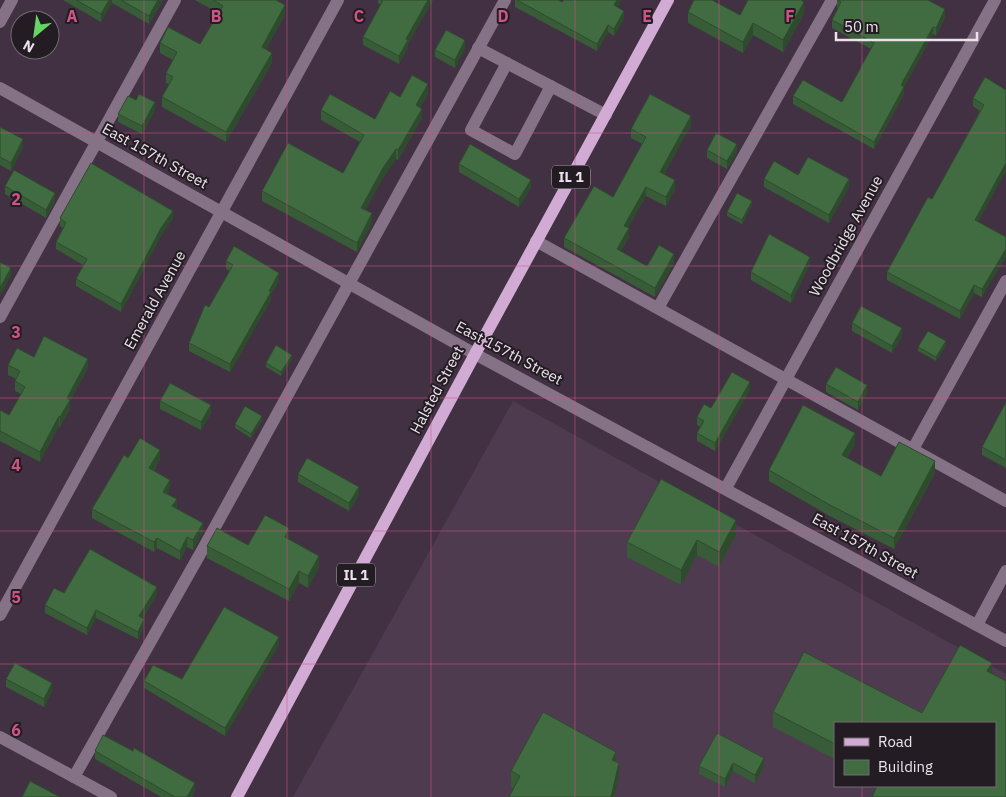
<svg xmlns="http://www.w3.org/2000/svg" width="1006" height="797" font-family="'IBM Plex Sans',sans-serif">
  <rect width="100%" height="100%" fill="#413142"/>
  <path fill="#4f3b50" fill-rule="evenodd" d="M513,401L1006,674V797H293ZM835,723H995V786H835Z"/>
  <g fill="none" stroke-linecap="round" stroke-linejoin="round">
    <g stroke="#857286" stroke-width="12">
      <polyline points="0,22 12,0"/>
      <polyline points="478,48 606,115"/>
      <polyline points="507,63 471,130 515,154 551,86"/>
      <polyline points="0,88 475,354 1006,641"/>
      <polyline points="536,241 1006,501"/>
      <polyline points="658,308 832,0"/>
      <polyline points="0,317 175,0"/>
      <polyline points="913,449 1006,281"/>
      <polyline points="726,488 995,0"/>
      <polyline points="0,615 338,0"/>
      <polyline points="977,625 1006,571"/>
      <polyline points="0,737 111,797"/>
      <polyline points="74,777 204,547 505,0"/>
    </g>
    <polyline stroke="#d2abd4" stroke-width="12" points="237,797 475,354 668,0"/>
  </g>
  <g fill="#385c37">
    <polygon points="63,0 163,0 149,24 112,3 101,22"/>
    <polygon points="195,0 276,0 285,15 266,49 272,63 226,142 162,107 162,97 169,84 166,83 166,73 173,60 160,53 160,43 200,44 218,13"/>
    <polygon points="378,0 433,0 408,44 408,48 399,64 363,45 363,37 381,5 378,3"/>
    <polygon points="515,0 558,0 562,2 621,0 617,7 624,19 614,36 608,32 597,51 515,7"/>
    <polygon points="837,0 945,17 936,36 933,34 904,87 904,94 874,149 793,104 793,96 842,102 871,49 832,28 832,20 838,8 837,8"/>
    <polygon points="688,12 740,15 804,13 783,52 753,35 743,53 688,23"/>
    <polygon points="465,48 455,68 435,57 435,50"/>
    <polygon points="985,77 978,222 1006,237 982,297 974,293 960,319 887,280 887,272 932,199 980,111 973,106 973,98"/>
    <polygon points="428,94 420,108 422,118 398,160 396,159 383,178 365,210 372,223 357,252 262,201 262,191 343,173 360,142 321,120 321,110 375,119 400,97"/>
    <polygon points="155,110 142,134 118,122 118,114"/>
    <polygon points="691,125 664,174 675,189 666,206 646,196 628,228 629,237 621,251 647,266 674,263 655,297 564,247 564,238 613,197 642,144 631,138 631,129"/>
    <polygon points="0,127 23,147 11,171 0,165"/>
    <polygon points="707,150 737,152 727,169 707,158"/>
    <polygon points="459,164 531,188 519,207 459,172"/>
    <polygon points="764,179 849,187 829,223 764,187"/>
    <polygon points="5,186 55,201 46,218 5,194"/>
    <polygon points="752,205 742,224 727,216 727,212"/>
    <polygon points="60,218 173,218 161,236 121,312 76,286 76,279 83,265 56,249 56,242 63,228 60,226"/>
    <polygon points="226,261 279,281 271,294 271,300 230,372 189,351 189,343 209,307 230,271 226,269"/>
    <polygon points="810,264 791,303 751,280 751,272"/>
    <polygon points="852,323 902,336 892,353 852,331"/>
    <polygon points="946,345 936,361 918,351 918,347"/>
    <polygon points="34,357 88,368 70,401 70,409 60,427 59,426 40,462 0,441 0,410 9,415 21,394 15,391 15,381 16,379 8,375 8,365"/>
    <polygon points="292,359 281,376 266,367 266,363"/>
    <polygon points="826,384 867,393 858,410 826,392"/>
    <polygon points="750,390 715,451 697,441 697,433 700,427 697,425 697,417 711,408"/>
    <polygon points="160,401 211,413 201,430 160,409"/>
    <polygon points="1006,402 1006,468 982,455 982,447"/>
    <polygon points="262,420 251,438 235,428 235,424"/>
    <polygon points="855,444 847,458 881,476 935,473 894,549 828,515 769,481 769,470"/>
    <polygon points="128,458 160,459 154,470 170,489 167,494 177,509 203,532 193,550 187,547 180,560 157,548 154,552 92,518 92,509"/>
    <polygon points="298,474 359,495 349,511 298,482"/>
    <polygon points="736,535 719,567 697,555 681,585 627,557 627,542"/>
    <polygon points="289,539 319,567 308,588 299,583 289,601 207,558 207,546 248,545"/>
    <polygon points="64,593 157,594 143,618 144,626 138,639 96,618 87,635 45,613 45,605"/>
    <polygon points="279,645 225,736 144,688 144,681 182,679"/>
    <polygon points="992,673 995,786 835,723 835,759 773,727 773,712 922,713"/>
    <polygon points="6,679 52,691 44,707 6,687"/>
    <polygon points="95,751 195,791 192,797 161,797 95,759"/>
    <polygon points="764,758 764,766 755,783 733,771 725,787 699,774 699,766"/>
    <polygon points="616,762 619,778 614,797 509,797 513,788 511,786 511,771"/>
  </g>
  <g fill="#2e4b2d">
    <polygon points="109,0 112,0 112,3 101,22 101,14"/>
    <polygon points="158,0 163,0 149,24 149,16"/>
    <polygon points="428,0 433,0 408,44 408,48 399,64 399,56 406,39"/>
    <polygon points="617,0 621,0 614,13 614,5"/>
    <polygon points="804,2 804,13 783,52 783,40"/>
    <polygon points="285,5 285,15 262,57 262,47"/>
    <polygon points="945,9 945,17 936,36 936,28"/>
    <polygon points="624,11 624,19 614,36 614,29"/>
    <polygon points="753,23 753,35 743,53 743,42"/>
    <polygon points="608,25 608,32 597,51 597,44"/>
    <polygon points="933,27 933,34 904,87 904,94 874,149 874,142 901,85"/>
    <polygon points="465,40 465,48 455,68 455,60"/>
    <polygon points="272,53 272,63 226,142 226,132"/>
    <polygon points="428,84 428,94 416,115 416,105"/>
    <polygon points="155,102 155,110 142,134 142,126"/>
    <polygon points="422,109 422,118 398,160 398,150"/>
    <polygon points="691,116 691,125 660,181 660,172"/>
    <polygon points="23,139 23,147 11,171 11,163"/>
    <polygon points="737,144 737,152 727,169 727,161"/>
    <polygon points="396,149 396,159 383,178 361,217 361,208 383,168"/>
    <polygon points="1006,163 1006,171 975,228 975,220"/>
    <polygon points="849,179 849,187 829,223 829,215"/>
    <polygon points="531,180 531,188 519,207 519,199"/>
    <polygon points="675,180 675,189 666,206 666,197"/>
    <polygon points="646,187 646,196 624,235 624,226"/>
    <polygon points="55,193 55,201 46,218 46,210"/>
    <polygon points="752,201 752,205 742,224 742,220"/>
    <polygon points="173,211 173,218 161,236 121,312 121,304 161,228"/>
    <polygon points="372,213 372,223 357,252 357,243"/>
    <polygon points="629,228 629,237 617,258 617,249"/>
    <polygon points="1006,249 1006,257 982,297 982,289"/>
    <polygon points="674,254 674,263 655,297 655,288"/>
    <polygon points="810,257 810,264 791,303 791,295"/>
    <polygon points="11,268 11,276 0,296 0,288"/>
    <polygon points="279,273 279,281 271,294 271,300 230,372 230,364 269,291"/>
    <polygon points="974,285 974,293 960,319 960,311"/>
    <polygon points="902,328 902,336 892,353 892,346"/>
    <polygon points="946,341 946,345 936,361 936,357"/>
    <polygon points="292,355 292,359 281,376 281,372"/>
    <polygon points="88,359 88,368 70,401 70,409 60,427 60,417 67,398"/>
    <polygon points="750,382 750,390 715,451 715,443"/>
    <polygon points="867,385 867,393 858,410 858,402"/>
    <polygon points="211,405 211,413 201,430 201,422"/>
    <polygon points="59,416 59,426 40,462 40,452"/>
    <polygon points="262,416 262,420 251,438 251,434"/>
    <polygon points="855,433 855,444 842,466 842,455"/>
    <polygon points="160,450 160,459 149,477 149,468"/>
    <polygon points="935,461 935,473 894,549 894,538"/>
    <polygon points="170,480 170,489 163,501 163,492"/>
    <polygon points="359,487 359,495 349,511 349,503"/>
    <polygon points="177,499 177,509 172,506"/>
    <polygon points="736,520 736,535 719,567 719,552"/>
    <polygon points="203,523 203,532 193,550 193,540"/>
    <polygon points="289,528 289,540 285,537"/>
    <polygon points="187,537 187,547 180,560 180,551"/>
    <polygon points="157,538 157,548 154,552 154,542"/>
    <polygon points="697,540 697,555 681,585 681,570"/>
    <polygon points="319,556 319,567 308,588 308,576"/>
    <polygon points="299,571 299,583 289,601 289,589"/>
    <polygon points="157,587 157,594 139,624 139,616"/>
    <polygon points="96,610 96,618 87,635 87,628"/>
    <polygon points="144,619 144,626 138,639 138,632"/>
    <polygon points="279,637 279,645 225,736 225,728"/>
    <polygon points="992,663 992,678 987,671"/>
    <polygon points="52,683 52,691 44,707 44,699"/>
    <polygon points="616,752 616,767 612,760"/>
    <polygon points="764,758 764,766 755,783 755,775"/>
    <polygon points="619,763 619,778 614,797 611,797"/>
    <polygon points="733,763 733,771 725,787 725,779"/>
    <polygon points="195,783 195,791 192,797 187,797"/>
  </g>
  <g fill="#416b40" stroke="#2e4b2d">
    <polygon points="76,0 109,0 101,14"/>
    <polygon points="121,0 158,0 149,16"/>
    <polygon points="213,0 276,0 285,5 262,47 272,53 226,132 162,97 173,77 166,73 177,52 160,43 168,27 200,44 223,6"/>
    <polygon points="383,0 428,0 406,39 408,40 399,56 363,37"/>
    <polygon points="517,0 558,0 562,2 564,0 617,0 614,5 624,11 614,29 608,25 597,44"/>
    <polygon points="694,0 712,0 740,15 748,0 801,0 804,2 783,40 753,23 743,42 688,12"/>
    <polygon points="837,0 928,0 945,9 936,28 933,27 901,85 904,87 874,142 793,96 803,80 842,102 874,43 832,20 841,2"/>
    <polygon points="446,30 465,40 455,60 435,50"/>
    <polygon points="412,75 428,84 416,105 422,109 398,150 396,149 383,168 361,208 372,213 357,243 262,191 288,143 343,173 364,135 321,110 330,94 375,119 390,91 400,97"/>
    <polygon points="985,77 1006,90 1006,163 975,220 1006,237 1006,249 982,289 974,285 960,311 887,272 928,197 932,199 984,105 973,98"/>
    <polygon points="139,94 155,102 142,126 118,114 128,96 136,100"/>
    <polygon points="650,94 691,116 660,172 675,180 666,197 646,187 624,226 629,228 617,249 647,266 659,245 674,254 655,288 564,238 594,186 613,197 646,137 631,129"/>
    <polygon points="0,127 23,139 11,163 0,157"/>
    <polygon points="716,133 737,144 727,161 707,150"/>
    <polygon points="470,144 531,180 519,199 459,164"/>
    <polygon points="808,157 849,179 829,215 764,179 774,161 798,175"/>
    <polygon points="91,163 173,211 161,228 121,304 76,279 87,259 56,242 66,223 60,218"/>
    <polygon points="14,170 55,193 46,210 5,186"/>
    <polygon points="737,193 752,201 742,220 727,212"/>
    <polygon points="769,234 810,257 791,295 751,272"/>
    <polygon points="234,246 279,273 269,291 271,292 230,364 189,343 205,305 209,307 233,265 226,261"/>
    <polygon points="0,262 11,268 0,288"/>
    <polygon points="861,306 902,328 892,346 852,323"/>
    <polygon points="928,331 946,341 936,357 918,347"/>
    <polygon points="44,336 88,359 67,398 70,400 60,417 59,416 40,452 0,431 0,410 9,415 25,387 15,381 20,371 8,365 17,348 34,357"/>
    <polygon points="276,345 292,355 281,372 266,363"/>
    <polygon points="836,367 867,385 858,402 826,384"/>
    <polygon points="732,372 750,382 715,443 697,433 704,421 697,417 704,404 711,408"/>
    <polygon points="170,383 211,405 201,422 160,401"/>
    <polygon points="1006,402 1006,460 982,447"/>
    <polygon points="803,405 855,433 842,455 881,476 899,442 935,461 894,538 828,504 769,470"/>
    <polygon points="245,406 262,416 251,434 235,424"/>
    <polygon points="140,438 160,450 149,468 170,480 163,492 177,499 172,506 203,523 193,540 187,537 180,551 157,538 154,542 92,509 124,455 128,458"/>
    <polygon points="307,458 359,487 349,503 298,474"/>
    <polygon points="661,479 736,520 719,552 697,540 681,570 627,542"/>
    <polygon points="265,515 289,528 285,537 319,556 308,576 299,571 289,589 207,546 217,528 248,545"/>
    <polygon points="90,549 157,587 139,616 144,619 138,632 96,610 87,628 45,605 54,588 64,593"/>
    <polygon points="224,607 279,637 225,728 144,681 153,665 182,679"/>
    <polygon points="960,645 992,663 987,671 1006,681 1006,797 872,797 877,786 995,786 995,723 835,723 835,744 773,712 804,652 922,713"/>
    <polygon points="15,663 52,683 44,699 6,679"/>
    <polygon points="543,712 616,752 612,760 619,763 611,797 509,797 520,776 511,771"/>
    <polygon points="717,733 764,758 755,775 733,763 725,779 699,766"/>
    <polygon points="103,735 133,751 134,748 195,783 187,797 175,797 95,751"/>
    <polygon points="30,781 60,797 22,797"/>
  </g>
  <path fill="none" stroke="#cf5586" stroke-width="1" stroke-opacity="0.55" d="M144,0V797M287,0V797M431,0V797M575,0V797M719,0V797M862,0V723M0,133H1006M0,266H1006M0,398H1006M0,531H1006M0,664H1006M862,786V797"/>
  <g text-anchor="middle" stroke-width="4" stroke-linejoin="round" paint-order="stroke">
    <g fill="#231c23" stroke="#b0a7b0" stroke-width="1">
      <rect x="552" y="165.5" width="38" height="23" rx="4"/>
      <rect x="337" y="563.5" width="38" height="23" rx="4"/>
    </g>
    <g font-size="14" font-weight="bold" fill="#ece2ec">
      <text x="571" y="182">IL 1</text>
      <text x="356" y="580">IL 1</text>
    </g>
    <g font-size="15" fill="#ece2ec" stroke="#231c23">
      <text transform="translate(155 156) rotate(29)" y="5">East 157th Street</text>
      <text transform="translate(846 236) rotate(-61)" y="5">Woodbridge Avenue</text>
      <text transform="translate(155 300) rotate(-61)" y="5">Emerald Avenue</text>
      <text transform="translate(509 353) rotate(28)" y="5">East 157th Street</text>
      <text transform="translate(437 390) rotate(-62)" y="5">Halsted Street</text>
      <text transform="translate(865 546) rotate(29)" y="5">East 157th Street</text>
    </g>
  </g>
  <g font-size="16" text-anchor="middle" font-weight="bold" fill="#cf5586" stroke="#231c23" stroke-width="4" stroke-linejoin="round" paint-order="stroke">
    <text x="72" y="22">A</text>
    <text x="216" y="22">B</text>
    <text x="359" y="22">C</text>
    <text x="503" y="22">D</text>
    <text x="647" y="22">E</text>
    <text x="790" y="22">F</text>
    <text x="16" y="205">2</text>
    <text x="16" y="338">3</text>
    <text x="16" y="471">4</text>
    <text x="16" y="603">5</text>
    <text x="16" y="736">6</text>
  </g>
  <rect x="834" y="722" width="162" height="65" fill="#231c23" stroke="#736b73"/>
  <rect x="844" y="738" width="25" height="8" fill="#d2abd4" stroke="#736b73"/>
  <text x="878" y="747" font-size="15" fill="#ece2ec">Road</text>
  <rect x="844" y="760" width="25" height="15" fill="#416b40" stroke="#736b73"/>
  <text x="878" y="772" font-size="15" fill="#ece2ec">Building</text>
  <g transform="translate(35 35) rotate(209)"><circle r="24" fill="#231c23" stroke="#736b73"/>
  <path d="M0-4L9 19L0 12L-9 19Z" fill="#67d466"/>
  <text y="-8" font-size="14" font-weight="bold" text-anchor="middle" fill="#ece2ec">N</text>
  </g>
  <path d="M836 32v8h141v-8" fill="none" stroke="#ece2ec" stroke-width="2.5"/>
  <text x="844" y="32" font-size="15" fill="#ece2ec" stroke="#231c23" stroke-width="4" paint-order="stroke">50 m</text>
</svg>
